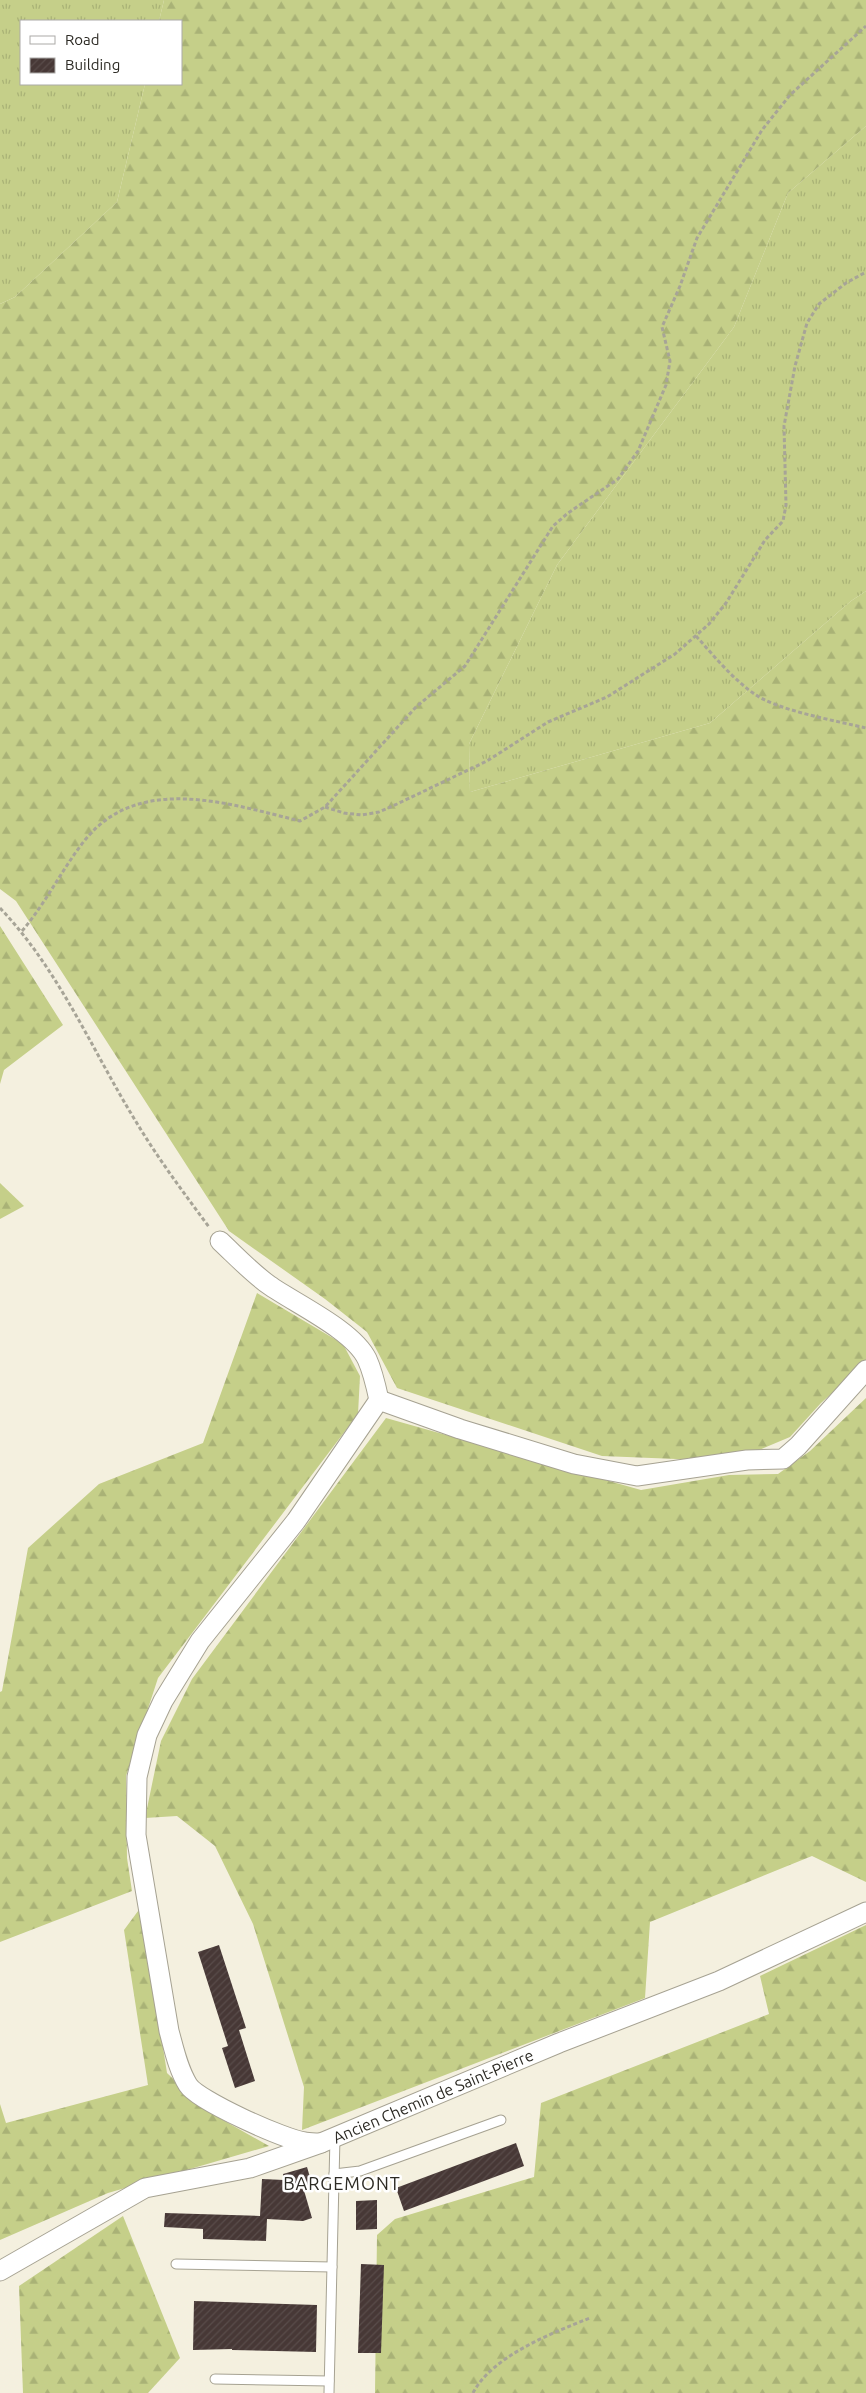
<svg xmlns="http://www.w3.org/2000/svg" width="866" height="2393" font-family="Ubuntu,sans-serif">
  <defs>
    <pattern id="grass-tufts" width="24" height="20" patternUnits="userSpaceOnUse" patternTransform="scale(1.25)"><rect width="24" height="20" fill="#c5cf89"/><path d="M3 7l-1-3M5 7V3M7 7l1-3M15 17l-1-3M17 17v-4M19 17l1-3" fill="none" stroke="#a9b276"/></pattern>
    <pattern id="forest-firs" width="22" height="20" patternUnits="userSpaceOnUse" patternTransform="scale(1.25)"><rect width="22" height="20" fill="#c5cf89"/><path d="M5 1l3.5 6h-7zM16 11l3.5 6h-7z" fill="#a9b276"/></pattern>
    <pattern id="building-hatch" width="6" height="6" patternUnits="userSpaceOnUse" patternTransform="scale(1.25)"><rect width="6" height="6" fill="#473836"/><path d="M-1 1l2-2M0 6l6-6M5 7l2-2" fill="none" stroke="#594c4a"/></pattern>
  </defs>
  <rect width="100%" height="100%" fill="#f4f0df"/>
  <g fill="url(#grass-tufts)">
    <polygon points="0,0 164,0 159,21 21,21 21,84 145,84 117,202 15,297 0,304"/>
    <polygon points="866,126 866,591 851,601 710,723 470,792 469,744 557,565 734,327 788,193"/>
  </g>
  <g fill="url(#forest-firs)">
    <polygon points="164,0 866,0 866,126 788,193 734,327 557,565 469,744 470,792 710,723 851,601 866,591 866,1362 821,1403 790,1437 759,1450 701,1460 602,1456 397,1388 367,1332 325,1299 229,1231 16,901 0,889 0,304 15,297 117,202 145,84 181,84 181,21 159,21"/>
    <polygon points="0,926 63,1025 4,1070 0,1084"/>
    <polygon points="0,1183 24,1206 0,1219"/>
    <polygon points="257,1293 343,1344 360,1376 358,1414 158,1678 126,1776 127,1858 132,1891 0,1942 0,1692 2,1691 28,1548 99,1484 203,1443"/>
    <polygon points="866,1398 866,1882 812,1856 650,1922 645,1998 302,2130 304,2087 253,1924 215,1846 177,1816 145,1818 161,1741 192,1679 386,1418 641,1490 729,1475 778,1474 810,1451"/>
    <polygon points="141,1907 167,2073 207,2111 269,2146 108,2193 0,2240 0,2104 6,2123 148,2085 124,1930"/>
    <polygon points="866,1925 866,2393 375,2393 377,2235 395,2219 534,2177 541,2103 769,2014 760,1976"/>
    <polygon points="123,2216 180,2358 148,2393 23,2393 19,2286"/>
  </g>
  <g fill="url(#building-hatch)">
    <polygon points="219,1945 246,2028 239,2030 255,2081 235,2088 222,2048 228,2046 198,1952"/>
    <polygon points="516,2143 524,2166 404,2211 396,2188"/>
    <polygon points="307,2167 312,2184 303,2187 312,2218 303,2221 267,2219 266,2241 203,2239 203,2229 164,2227 165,2213 260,2216 262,2179 284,2180 283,2174"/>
    <polygon points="377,2200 377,2229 356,2230 356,2201"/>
    <polygon points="361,2264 384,2265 381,2353 358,2353"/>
    <polygon points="194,2301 317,2305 316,2352 232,2350 232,2349 193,2350"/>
  </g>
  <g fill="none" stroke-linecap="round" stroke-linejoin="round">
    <defs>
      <g id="service">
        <polyline points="334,2174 360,2171 501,2120"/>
        <polyline points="176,2264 332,2267"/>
        <polyline points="215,2379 329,2381"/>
        <polyline points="329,2393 335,2137"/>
      </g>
      <g id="minor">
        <path d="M220,1241C236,1256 252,1273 269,1285C296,1304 353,1330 367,1359C373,1372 376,1386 379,1400"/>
        <path d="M321,2143C316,2143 310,2143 305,2142C286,2140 198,2101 188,2085C178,2069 174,2049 169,2031L136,1835L137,1777L147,1735L163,1701L200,1641L296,1521L379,1400L460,1429L574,1464L637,1476L747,1460L783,1459L798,1446L866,1370"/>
        <polyline points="0,2271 145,2188 250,2168 321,2143 559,2043 719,1981 866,1912"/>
      </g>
    </defs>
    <use href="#service" stroke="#a6a292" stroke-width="11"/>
    <use href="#minor" stroke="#a6a292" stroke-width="21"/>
    <g stroke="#a7a497" stroke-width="3" stroke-dasharray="4 2.5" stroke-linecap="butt">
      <path d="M696,636C714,656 731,677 753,693C775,710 837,721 866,728"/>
      <polyline points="325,807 344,813 362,815 379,812 397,804 487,761 548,722 607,697 675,654 709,624 726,603 765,540 783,521 786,505 784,426 795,366 807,323 819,304 846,283 866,272"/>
      <path d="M0,908C59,970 91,1048 135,1120C157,1157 183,1192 209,1227"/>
      <path d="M22,931C46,903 62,869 85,840C139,773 230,804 300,821L325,807L416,707L465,666L553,526L568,513L618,479L638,451L666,385L670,361L662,327L680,286L697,238L762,130L790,95L866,26"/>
      <path d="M473,2393C492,2356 552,2333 590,2318"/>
    </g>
    <use href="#service" stroke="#fff" stroke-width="9"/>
    <use href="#minor" stroke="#fff" stroke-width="19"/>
  </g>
  <g text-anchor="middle" stroke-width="5" stroke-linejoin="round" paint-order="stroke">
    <g font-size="16" fill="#2c2a24" stroke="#fff">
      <text transform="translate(433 2096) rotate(-23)" y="6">Ancien Chemin de Saint-Pierre</text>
    </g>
    <g font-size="18" letter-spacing="1" fill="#2c2a24" stroke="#fff">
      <text x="342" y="2190">BARGEMONT</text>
    </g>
  </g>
  <rect x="20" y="20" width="162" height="65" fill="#ffffff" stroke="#abaaa7"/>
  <rect x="30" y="36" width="25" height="8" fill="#ffffff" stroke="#abaaa7"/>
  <text x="65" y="45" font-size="15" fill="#2c2a24">Road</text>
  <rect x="30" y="58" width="25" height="15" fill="url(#building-hatch)" stroke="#abaaa7"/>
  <text x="65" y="70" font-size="15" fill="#2c2a24">Building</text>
</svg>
